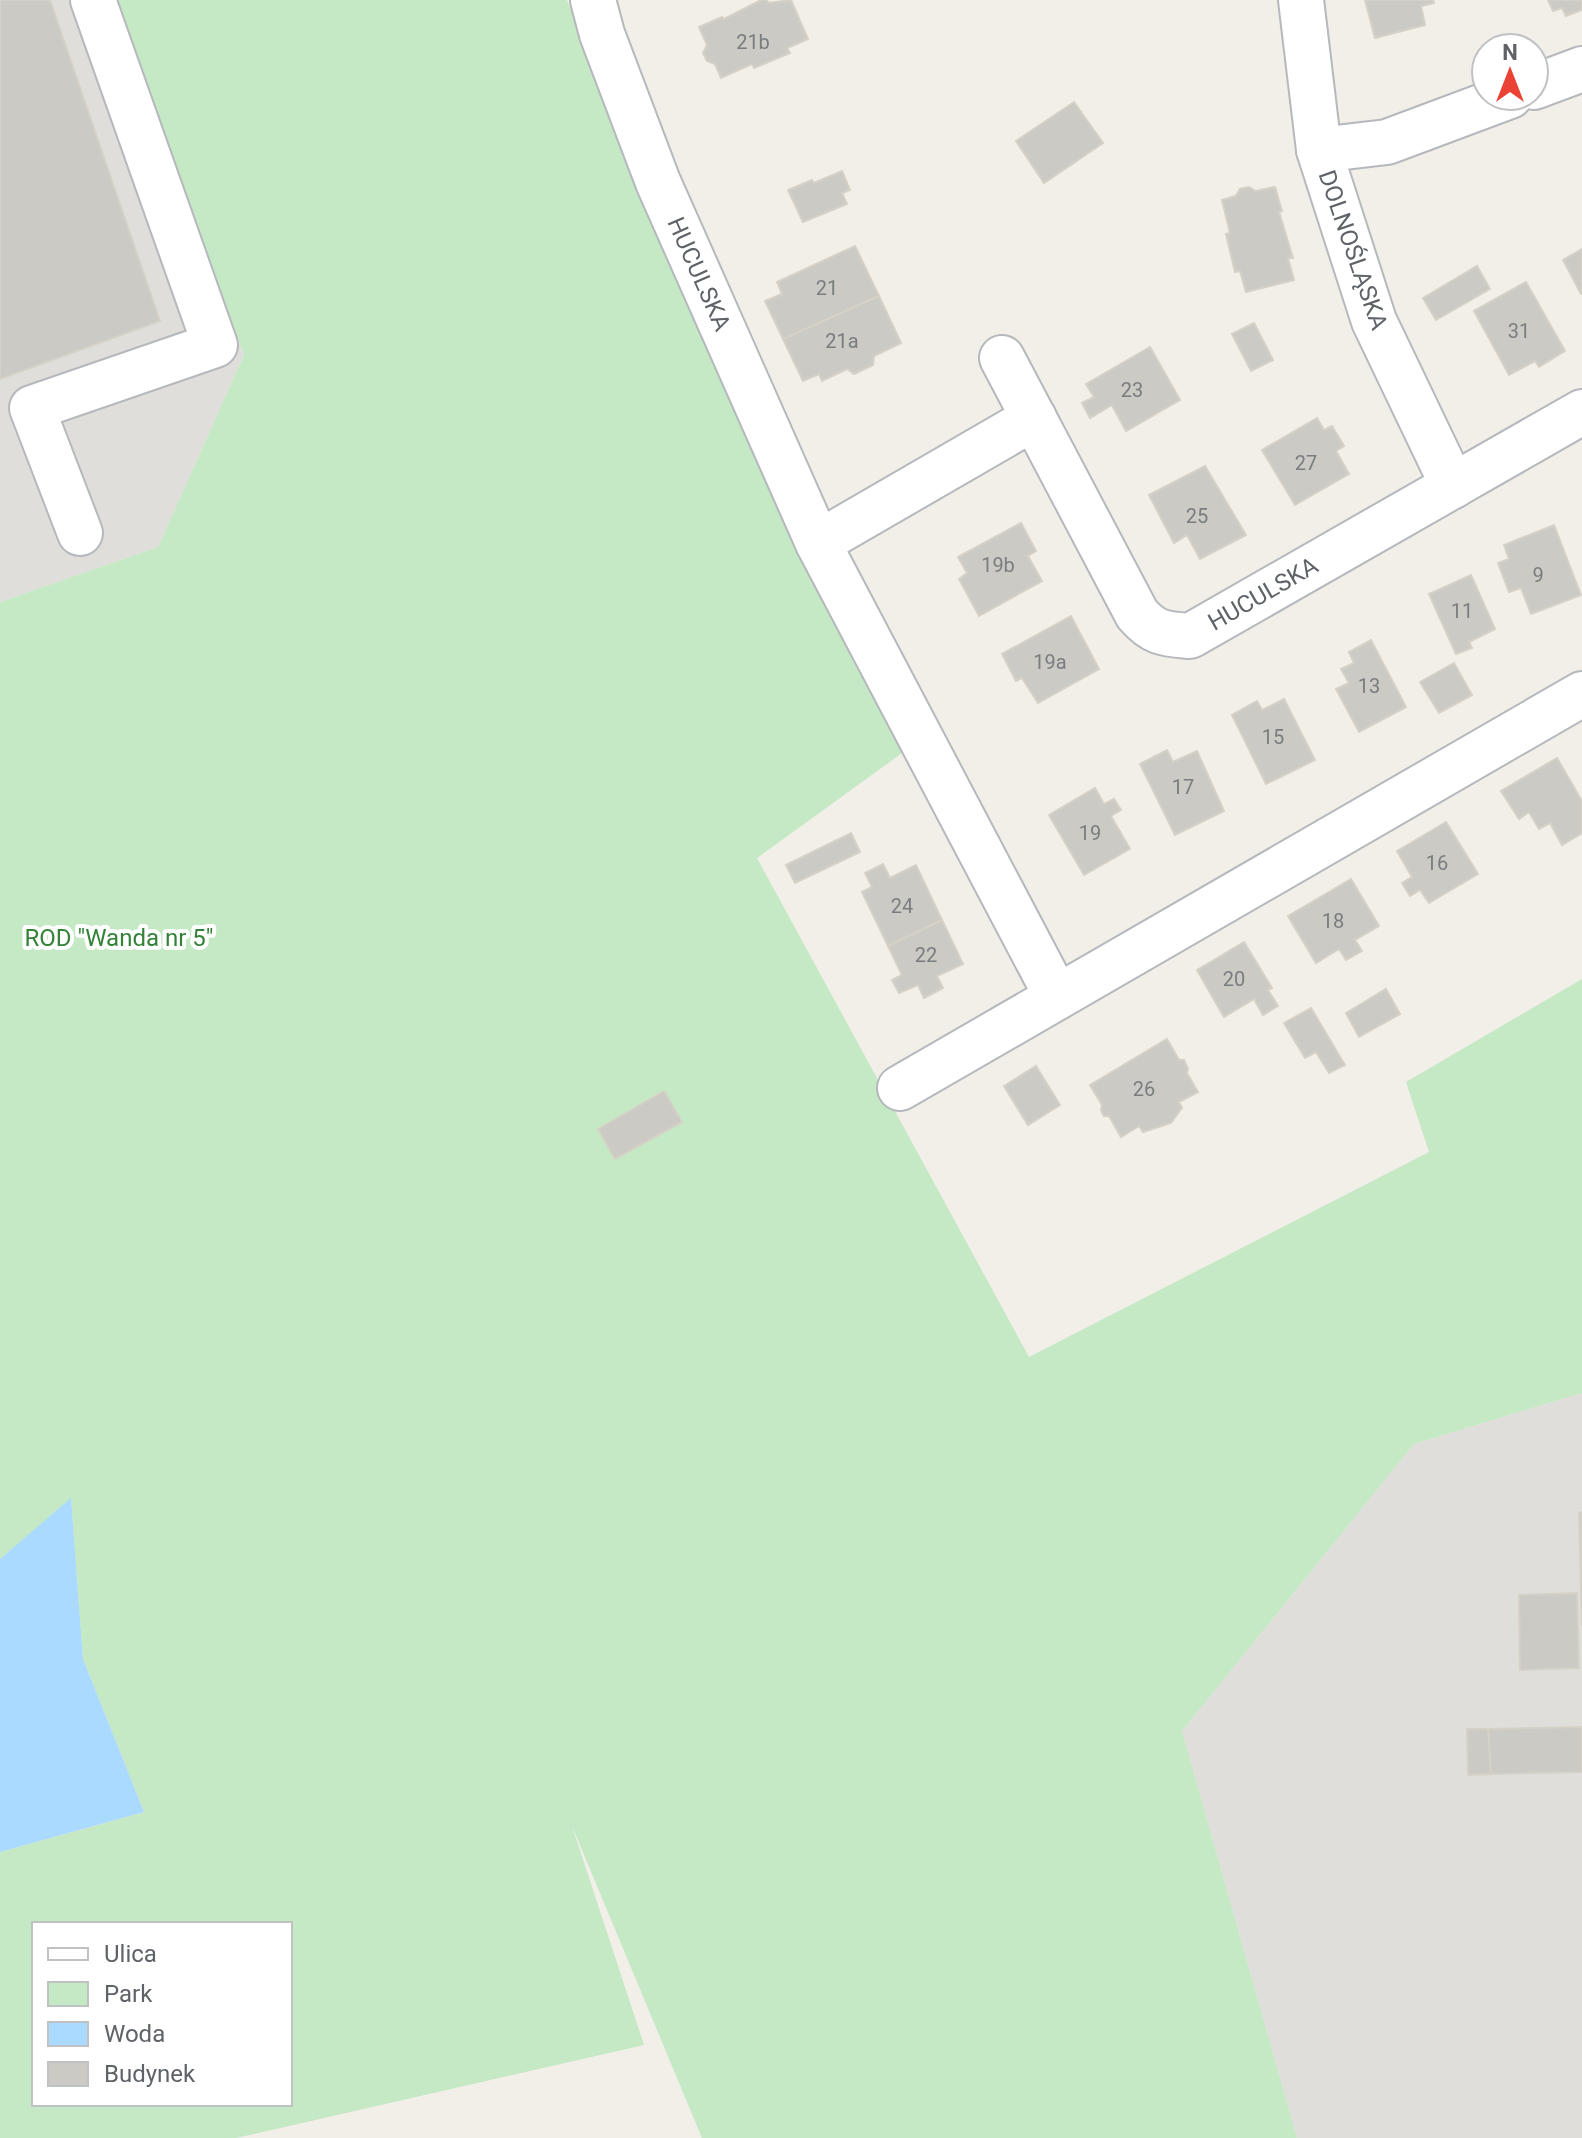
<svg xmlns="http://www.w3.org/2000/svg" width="1582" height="2138" font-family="Roboto,sans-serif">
  <rect width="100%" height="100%" fill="#f1efe8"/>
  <g fill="#e0deda">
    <polygon points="0,0 118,0 244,355 158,547 0,602"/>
    <polygon points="1582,1393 1582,2138 1297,2138 1182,1731 1414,1444"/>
  </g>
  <path fill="#c5e8c5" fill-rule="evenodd" d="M118,0H567L744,434L902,753L757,858L1029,1357L1429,1152L1406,1082L1582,979V1393L1414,1444L1182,1731L1297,2138H702L572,1826L644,2045L236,2138H0V1852L144,1812L83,1659L71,1499L0,1559V602L158,547L244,355ZM34,1924H290V2104H34Z"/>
  <polygon fill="#aadaff" points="71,1498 83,1659 144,1812 0,1852 0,1559"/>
  <g fill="#cccac5" stroke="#d6d1c6" stroke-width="2">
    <polygon points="0,0 50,0 160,321 0,379"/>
    <polygon points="761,0 767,0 768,3 791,0 808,39 787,48 790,53 754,68 752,64 721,78 715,64 707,61 703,53 707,45 699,27 722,17 724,19"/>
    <polygon points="1365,0 1433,0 1434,3 1421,6 1425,25 1375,38"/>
    <polygon points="1548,0 1582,0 1582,10 1566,16 1562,8 1553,11"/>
    <polygon points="1074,102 1103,143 1044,183 1016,141"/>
    <polygon points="842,171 850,190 842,193 847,204 803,222 788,190 812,180 814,183"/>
    <polygon points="1249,187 1256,191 1275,187 1282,211 1279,212 1293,258 1288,258 1294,280 1246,292 1240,271 1235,272 1226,234 1230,233 1222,200 1236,196 1240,189"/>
    <polygon points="855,246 879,296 783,339 765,301 782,294 777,282"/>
    <polygon points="1582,249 1582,294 1581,294 1563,260"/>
    <polygon points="1477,266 1490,289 1436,320 1423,298"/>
    <polygon points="1526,282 1565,351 1539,367 1535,361 1509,375 1474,311"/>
    <polygon points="879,296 901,343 874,356 873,365 854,374 847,369 822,381 819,374 803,381 783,339"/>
    <polygon points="1254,323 1273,360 1251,371 1232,334"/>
    <polygon points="1150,347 1180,400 1126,431 1112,405 1090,418 1082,403 1094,397 1086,384"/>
    <polygon points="1317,418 1324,430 1332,426 1344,446 1336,451 1349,474 1295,505 1262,450"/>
    <polygon points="1205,466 1246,535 1200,559 1187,535 1174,543 1149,495"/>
    <polygon points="1021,523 1036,551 1028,556 1042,581 979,616 959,579 967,573 958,557"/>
    <polygon points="1554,525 1581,595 1531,614 1521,588 1509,592 1498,563 1509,559 1504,545"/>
    <polygon points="1471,575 1495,629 1469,642 1472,648 1456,654 1429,594"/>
    <polygon points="1071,616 1099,669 1038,703 1022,678 1016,681 1002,654"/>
    <polygon points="1371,640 1406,707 1359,732 1336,689 1349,683 1341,669 1354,663 1349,652"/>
    <polygon points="1454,663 1472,695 1439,713 1420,682"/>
    <polygon points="1284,699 1315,760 1266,784 1232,715 1257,701 1262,710"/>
    <polygon points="1167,750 1173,762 1197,751 1224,811 1175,835 1140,764"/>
    <polygon points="1557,758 1582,801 1582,833 1562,845 1550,823 1539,829 1529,812 1519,819 1501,791"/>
    <polygon points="1095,788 1104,804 1114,799 1121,810 1111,816 1130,849 1084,875 1049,815"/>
    <polygon points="1446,822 1478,874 1429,903 1420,890 1410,896 1402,883 1412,877 1397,851"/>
    <polygon points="851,833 860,852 795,883 786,865"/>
    <polygon points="883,864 890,878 916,865 942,920 888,946 862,892 872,887 865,873"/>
    <polygon points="1351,879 1379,926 1355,940 1362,951 1346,960 1339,949 1316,963 1288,916"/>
    <polygon points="942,920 963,964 937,976 943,988 924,998 918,985 899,993 892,980 902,975 888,946"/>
    <polygon points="1244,942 1272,988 1268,990 1278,1006 1263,1015 1254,999 1224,1017 1197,970"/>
    <polygon points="1386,989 1400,1014 1359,1037 1346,1013"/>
    <polygon points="1311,1008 1345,1065 1329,1073 1316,1052 1305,1058 1284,1023"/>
    <polygon points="1167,1039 1179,1060 1184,1060 1188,1069 1187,1073 1198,1092 1179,1102 1182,1108 1171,1123 1143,1132 1139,1126 1121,1137 1109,1116 1104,1116 1101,1110 1102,1105 1090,1085"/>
    <polygon points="1036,1066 1060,1105 1028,1125 1004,1086"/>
    <polygon points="664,1091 682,1122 615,1159 598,1129"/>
    <polygon points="1582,1512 1582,1626 1579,1513"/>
    <polygon points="1577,1593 1579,1668 1520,1670 1519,1595"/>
    <polygon points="1582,1727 1582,1772 1491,1774 1488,1729"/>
    <polygon points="1467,1729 1488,1729 1491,1774 1468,1775"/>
  </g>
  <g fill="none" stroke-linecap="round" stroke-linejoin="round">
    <defs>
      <g id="minor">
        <polyline points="593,0 602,34 658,182 818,543 1057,997"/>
        <polyline points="1301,0 1319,150 1374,321 1453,486"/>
        <polyline points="1534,87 1582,69"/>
        <polyline points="1319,150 1387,142 1510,96"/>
        <path d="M1002,358L1137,614C1154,634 1165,634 1190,636L1582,412"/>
        <polyline points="80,533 32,408 215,345 93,0"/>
        <polyline points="818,543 1034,418"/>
        <polyline points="900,1088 1582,694"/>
      </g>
    </defs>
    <use href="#minor" stroke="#b5b8bc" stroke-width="48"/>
    <use href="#minor" stroke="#fff" stroke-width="44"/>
  </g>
  <g text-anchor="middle" stroke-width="8" stroke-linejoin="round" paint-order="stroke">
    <g font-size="20" fill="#7a7d7f">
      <text x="753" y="49">21b</text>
      <text x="827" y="295">21</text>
      <text x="1519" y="338">31</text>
      <text x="842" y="348">21a</text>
      <text x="1132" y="397">23</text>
      <text x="1306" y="470">27</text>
      <text x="1197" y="523">25</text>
      <text x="998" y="572">19b</text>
      <text x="1538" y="582">9</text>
      <text x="1462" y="618">11</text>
      <text x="1050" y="669">19a</text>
      <text x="1369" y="693">13</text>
      <text x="1273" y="744">15</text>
      <text x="1183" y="794">17</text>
      <text x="1090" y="840">19</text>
      <text x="1437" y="870">16</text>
      <text x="902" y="913">24</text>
      <text x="1333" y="928">18</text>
      <text x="926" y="962">22</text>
      <text x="1234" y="986">20</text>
      <text x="1144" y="1096">26</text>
    </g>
    <g font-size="24" fill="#5f6368" stroke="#fff">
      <text transform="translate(1353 250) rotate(71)" y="8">DOLNOŚLĄSKA</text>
      <text transform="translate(699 274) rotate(66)" y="8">HUCULSKA</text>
      <text transform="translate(1263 594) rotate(-30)" y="8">HUCULSKA</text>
    </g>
    <g font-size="24" fill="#348238" stroke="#fff">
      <text x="119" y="946">ROD "Wanda nr 5"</text>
    </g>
  </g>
  <rect x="32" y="1922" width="260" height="184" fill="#ffffff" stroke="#bfc1c3" stroke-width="2"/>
  <rect x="48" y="1948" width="40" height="12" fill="#ffffff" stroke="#bfc1c3" stroke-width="2"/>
  <text x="104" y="1962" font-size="24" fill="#5f6368">Ulica</text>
  <rect x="48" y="1982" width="40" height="24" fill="#c5e8c5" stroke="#bfc1c3" stroke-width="2"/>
  <text x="104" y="2002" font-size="24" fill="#5f6368">Park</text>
  <rect x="48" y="2022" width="40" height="24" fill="#aadaff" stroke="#bfc1c3" stroke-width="2"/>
  <text x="104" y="2042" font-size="24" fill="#5f6368">Woda</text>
  <rect x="48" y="2062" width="40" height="24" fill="#cccac5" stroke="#bfc1c3" stroke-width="2"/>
  <text x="104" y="2082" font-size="24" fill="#5f6368">Budynek</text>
  <g transform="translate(1510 72)"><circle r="38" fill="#ffffff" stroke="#bfc1c3" stroke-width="2"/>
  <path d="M0-6L14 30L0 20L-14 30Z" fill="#ea4335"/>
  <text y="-12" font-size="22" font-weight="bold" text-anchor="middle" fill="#5f6368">N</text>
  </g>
</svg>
